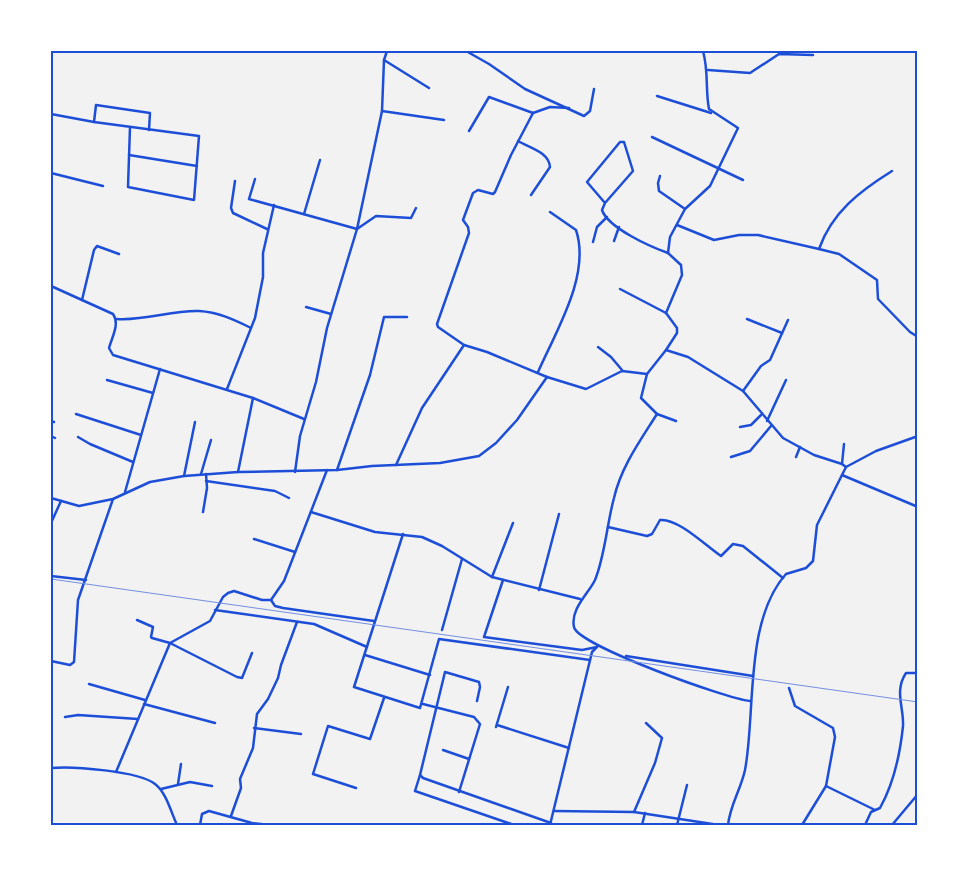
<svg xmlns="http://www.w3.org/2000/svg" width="969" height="876" font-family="'Exo 2',sans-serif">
  <rect width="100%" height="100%" fill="#f2f2f2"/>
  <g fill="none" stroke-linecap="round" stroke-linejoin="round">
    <g stroke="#1d4ed8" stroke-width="2.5">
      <polyline points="466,51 489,64 525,89 584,116 590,111 594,89"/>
      <polyline points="384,60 429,88"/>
      <polyline points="708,70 750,73 779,54 813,55"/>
      <polyline points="657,96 711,113"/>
      <polyline points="382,111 444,120"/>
      <polyline points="51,114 94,122 199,136 194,200 128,187 130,127"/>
      <polyline points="94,122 96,105 150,113 149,130"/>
      <polyline points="469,131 489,97 533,113"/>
      <polyline points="652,137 743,180"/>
      <path d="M518,141C530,148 549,152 550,167L531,195"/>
      <polyline points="129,155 197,166"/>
      <polyline points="51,173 103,186"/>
      <polyline points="660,176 658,183 659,191 685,209"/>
      <polyline points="255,179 249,199 357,229 376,216 411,218 416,208"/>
      <polyline points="235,181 231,208 233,213 267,229"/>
      <path d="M605,203L633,171L624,142H620L587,182L605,203L602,210C608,228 651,247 668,253"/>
      <polyline points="304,214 320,160"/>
      <polyline points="677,225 714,240 739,235 758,235 819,249 839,254 877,280 878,299 910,332 918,337"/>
      <polyline points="614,241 619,227"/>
      <polyline points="593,242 597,227 607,217"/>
      <path d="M819,249C832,212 860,191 892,171"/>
      <path d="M51,286L113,314C120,324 112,337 109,348L113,355L253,398L304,419"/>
      <polyline points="620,289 666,313 677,328 677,333 666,350"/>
      <polyline points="82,300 94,250 97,246 119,254"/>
      <polyline points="306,307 331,314"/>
      <path d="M666,313L682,275L681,265L668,253L670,237L685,209L710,186L738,128L709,109C705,88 709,73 703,51"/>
      <path d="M117,319C145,321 172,310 199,311C218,312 235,320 251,328"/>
      <polyline points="747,319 782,333"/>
      <polyline points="464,345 487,352 547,377"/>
      <polyline points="598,347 611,357 622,370"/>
      <path d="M538,372C556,331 591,275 576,230L550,212"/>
      <path d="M647,374L641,398L657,414C640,441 621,467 614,498C607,523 605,556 595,580C589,593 570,609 574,627C577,645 727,699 750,701"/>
      <polyline points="107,380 153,393"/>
      <polyline points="227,389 255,318 263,277 263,253 274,205"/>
      <polyline points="743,391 761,366 770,360 788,320"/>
      <polyline points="76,414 141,435"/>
      <polyline points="657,414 676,421"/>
      <polyline points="51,421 54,422"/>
      <polyline points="767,421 786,380"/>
      <polyline points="740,427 751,425 761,415"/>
      <polyline points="51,436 55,438"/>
      <polyline points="78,437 90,444 133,462"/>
      <polyline points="731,457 750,451 771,426"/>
      <polyline points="796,457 800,447"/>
      <polyline points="842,464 844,444"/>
      <polyline points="396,465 422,408 464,345 438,327 437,324 469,233 468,227 463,220 473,193 478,190 493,194 495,192 511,155 533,113 550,107 569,108"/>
      <polyline points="337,470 370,375 384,317 407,317"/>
      <polyline points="238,472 253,398"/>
      <polyline points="295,472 300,436 316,382 327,328 357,229 382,111 384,60 387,51"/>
      <polyline points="201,474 211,440"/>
      <polyline points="842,475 918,507"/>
      <polyline points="184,476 195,422"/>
      <polyline points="206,481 275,491 289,498"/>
      <polyline points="125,492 160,369"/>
      <polyline points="51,498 79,506 113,499 150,482 184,476 238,472 337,470 372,466 440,463 479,456 496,443 517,420 547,377 586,389 622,371 647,374 666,350 688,357 743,391 783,438 814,455 842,464 846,467"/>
      <polyline points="203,512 207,488 206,474"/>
      <polyline points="311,512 375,532 422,537 442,546 492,577 580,599"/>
      <polyline points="51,523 61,501"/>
      <path d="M608,527L647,536L652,534L660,520C678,518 706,546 721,556L733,544L743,546L783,578"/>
      <polyline points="403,534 354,687 420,708 439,639 590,660"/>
      <polyline points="254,539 295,552"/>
      <polyline points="51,576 86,580"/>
      <polyline points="492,577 513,523"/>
      <polyline points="503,580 484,637 582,650 597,647"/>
      <polyline points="539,590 559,514"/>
      <polyline points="271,600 275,606 283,608 374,621"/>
      <polyline points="215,610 314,624 367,647"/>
      <polyline points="137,620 153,627 151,637 152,638 170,643 237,677 242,678 252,653"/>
      <polyline points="442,630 462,559"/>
      <polyline points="365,655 430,675"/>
      <polyline points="626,656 753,676"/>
      <polyline points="51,661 70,665 74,662 78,600 113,499"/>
      <polyline points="89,684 145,700"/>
      <polyline points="789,688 795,706 833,728 835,737 826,786 802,825"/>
      <polyline points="477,701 480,687 479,682 445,672 420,775 423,778 551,823"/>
      <polyline points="144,704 215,723"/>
      <polyline points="423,704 474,717 480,724 459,792"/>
      <polyline points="65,717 78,715 138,719"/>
      <polyline points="497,725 569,748"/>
      <polyline points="496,727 508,687"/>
      <polyline points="254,728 301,734"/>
      <polyline points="443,750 469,759"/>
      <path d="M51,768C72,766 139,771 155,784C166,792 171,812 177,825"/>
      <polyline points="116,772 170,643 210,621 223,597 228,593 234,591 262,600 271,600 284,581 327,470"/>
      <polyline points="420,775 415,791 514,825"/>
      <polyline points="178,784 181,764"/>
      <polyline points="826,786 875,810"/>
      <polyline points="356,788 313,774 328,726 370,739 384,698"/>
      <polyline points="161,789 190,782 212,786"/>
      <polyline points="554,811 634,812 719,825"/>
      <polyline points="634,812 655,763 662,738 646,723"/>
      <polyline points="231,816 241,788 240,779 253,748 257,714 268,699 278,678 281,665 297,622"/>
      <polyline points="200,825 202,814 209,811 252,823 270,825"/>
      <polyline points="550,825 592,652 596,648"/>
      <polyline points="642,825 645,813"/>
      <polyline points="677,825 687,785"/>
      <path d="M728,825C730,805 741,789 745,770C756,712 744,621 786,574L806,568L813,561L817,525L846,467L876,451L918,436"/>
      <path d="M865,825L871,812L880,808C894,783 900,755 903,726C904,707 894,691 906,673H918"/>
      <polyline points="892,825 918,794"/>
    </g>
    <polyline stroke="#7290e2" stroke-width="1" points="51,579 918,702"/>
  </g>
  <rect width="969" height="876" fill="none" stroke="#ffffff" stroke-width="105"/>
  <rect x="52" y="52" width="864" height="772" fill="none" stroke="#1d4ed8" stroke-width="2"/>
</svg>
